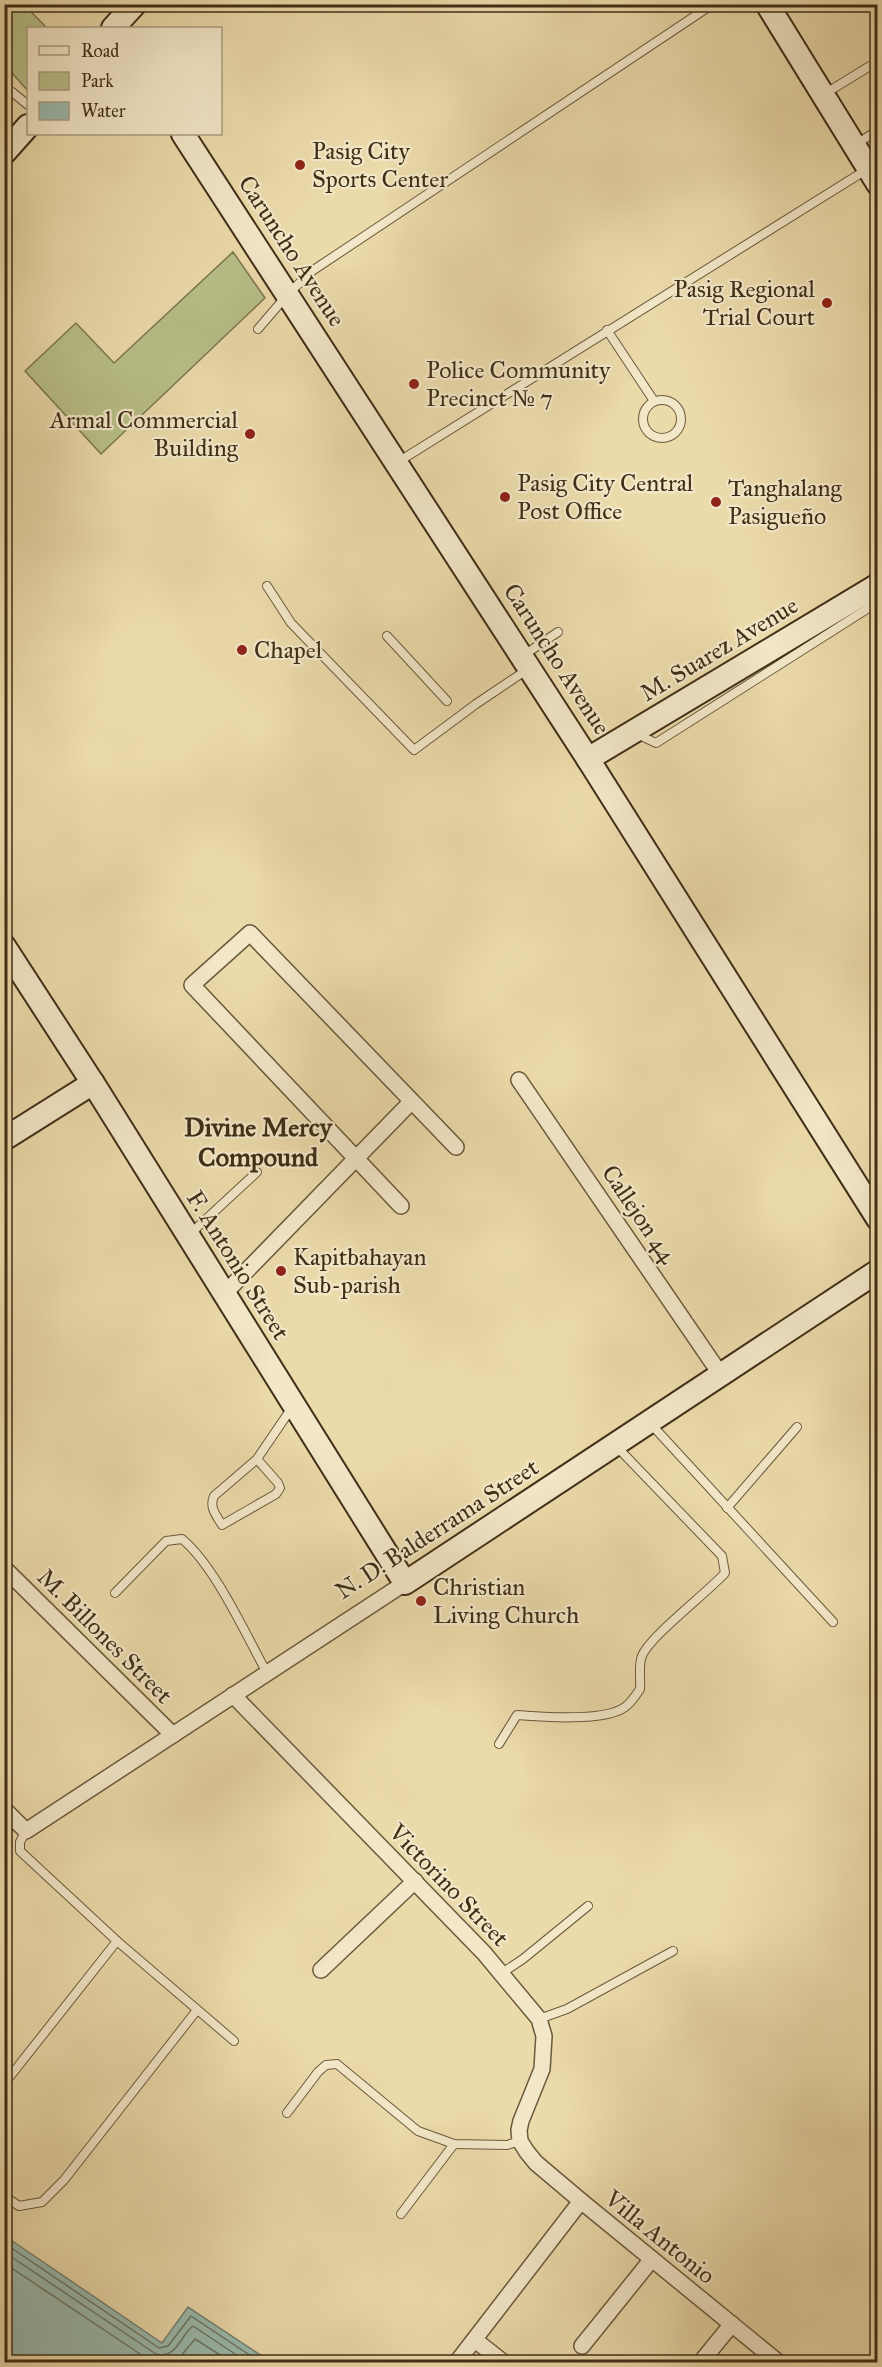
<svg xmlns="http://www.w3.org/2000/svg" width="882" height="2367" font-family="'IM FELL Great Primer',serif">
  <rect width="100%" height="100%" fill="#ebdaaa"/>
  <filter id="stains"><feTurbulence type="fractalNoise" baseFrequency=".00333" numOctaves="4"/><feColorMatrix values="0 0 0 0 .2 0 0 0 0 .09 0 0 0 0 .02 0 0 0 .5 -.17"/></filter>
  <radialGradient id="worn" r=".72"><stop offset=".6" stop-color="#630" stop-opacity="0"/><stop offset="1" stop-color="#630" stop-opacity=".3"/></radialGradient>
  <g fill="#b8bf88" stroke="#7c7650" stroke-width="1.5">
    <polygon points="5,4 24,5 47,28 28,28 28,91 5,65"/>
    <polygon points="233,252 265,298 101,454 25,371 76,323 114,363"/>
  </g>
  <polygon fill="#99baae" stroke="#758272" stroke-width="1.5" points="5,2236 162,2343 188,2307 271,2362 5,2362"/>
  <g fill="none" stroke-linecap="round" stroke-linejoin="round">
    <g stroke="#6c7462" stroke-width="1.5">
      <polyline points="4,2243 159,2348 168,2346 191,2316 260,2362"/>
      <path d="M4,2252L156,2354C176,2360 180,2336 193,2326L247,2362"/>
      <polyline points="4,2263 152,2362"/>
      <polyline points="172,2362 180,2357 195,2339 231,2362"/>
    </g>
    <defs>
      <g id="lane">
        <polyline points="12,92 28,105"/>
        <polyline points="826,93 870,66"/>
        <polyline points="855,145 878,130"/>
        <polyline points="258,329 288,294 312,271 713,4"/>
        <polyline points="607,330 654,401"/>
        <circle cx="662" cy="419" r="19"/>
        <polyline points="398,462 866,170"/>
        <polyline points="267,586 291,623 414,750 476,704 528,669"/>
        <polyline points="387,636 447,701"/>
        <polyline points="524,655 558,632"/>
        <polyline points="637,734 656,743 878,602"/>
        <polyline points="190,1234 257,1172"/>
        <polyline points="650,1423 833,1622"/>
        <path d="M257,1459L278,1483L280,1488L276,1494L222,1525C216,1515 209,1507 214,1496L257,1459L293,1406"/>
        <polyline points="727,1508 797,1427"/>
        <path d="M115,1593L166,1541L182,1539C215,1566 246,1635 267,1673"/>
        <path d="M499,1744L517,1715C542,1717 605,1722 625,1707C631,1703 636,1695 640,1689C641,1680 638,1665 642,1656C650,1636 707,1593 725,1573L722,1556L617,1447"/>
        <polyline points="26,1831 20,1842 20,1851 117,1941 234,2041"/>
        <polyline points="502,1973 523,1959 588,1906"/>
        <polyline points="539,2019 567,2009 673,1951"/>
        <polyline points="4,2084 117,1941"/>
        <polyline points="287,2113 318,2072 326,2065 337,2064 418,2131 454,2144 507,2145 520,2141"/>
        <polyline points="4,2196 19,2206 42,2202 64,2180 197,2010"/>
        <polyline points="401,2214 454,2144"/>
      </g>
      <g id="street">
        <polyline points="519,1080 721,1375"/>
        <polyline points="401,1206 192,985 250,933 456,1147"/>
        <polyline points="224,1294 411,1102"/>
        <polyline points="4,1568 173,1735"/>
        <polyline points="233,1695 484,1953 539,2019 544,2036 542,2069 521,2121 519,2130 520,2141 527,2152 536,2163 581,2201 778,2362"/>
        <polyline points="4,1809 26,1831 405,1583"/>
        <polyline points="321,1970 415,1881"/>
        <polyline points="475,2340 503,2362"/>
        <polyline points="582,2346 652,2259"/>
        <polyline points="457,2362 581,2201"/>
        <polyline points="701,2362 732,2324"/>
      </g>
      <g id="secondary">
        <polyline points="767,4 878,184"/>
        <polyline points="113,28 135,4"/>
        <polyline points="183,134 588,759 878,1219"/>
        <polyline points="4,153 28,126"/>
        <polyline points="588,759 878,585"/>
        <polyline points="4,946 98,1091 405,1583 878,1271"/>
        <polyline points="4,1139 93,1083"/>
      </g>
    </defs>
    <use href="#lane" stroke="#6b593c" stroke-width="10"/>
    <use href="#street" stroke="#6b593c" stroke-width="18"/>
    <use href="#secondary" stroke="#402e17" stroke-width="26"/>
    <use href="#lane" stroke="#f2e7c8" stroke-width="8"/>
    <use href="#street" stroke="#f2e7c8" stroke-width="15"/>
    <use href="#secondary" stroke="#f2e7c8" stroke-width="22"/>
  </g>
  <g fill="#8f2418" stroke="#f2e7c8" stroke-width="2">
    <circle cx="300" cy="165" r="6"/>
    <circle cx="827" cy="303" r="6"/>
    <circle cx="414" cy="384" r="6"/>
    <circle cx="250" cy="434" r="6"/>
    <circle cx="505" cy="497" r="6"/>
    <circle cx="716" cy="502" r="6"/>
    <circle cx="242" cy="650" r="6"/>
    <circle cx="281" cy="1271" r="6"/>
    <circle cx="421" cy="1601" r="6"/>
  </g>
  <g text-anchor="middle" stroke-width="4.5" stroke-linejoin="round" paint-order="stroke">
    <g font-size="24" fill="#402e17" stroke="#f2e7c8" text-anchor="start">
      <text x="312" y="159">Pasig City<tspan x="312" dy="28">Sports Center</tspan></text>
      <text x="815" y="297" text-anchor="end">Pasig Regional<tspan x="815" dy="28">Trial Court</tspan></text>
      <text x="426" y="378">Police Community<tspan x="426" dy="28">Precinct № 7</tspan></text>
      <text x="238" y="428" text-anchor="end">Armal Commercial<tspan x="238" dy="28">Building</tspan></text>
      <text x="517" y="491">Pasig City Central<tspan x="517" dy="28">Post Office</tspan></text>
      <text x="728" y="496">Tanghalang<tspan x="728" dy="28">Pasigueño</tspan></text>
      <text x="254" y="658">Chapel</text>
      <text x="293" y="1265">Kapitbahayan<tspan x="293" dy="28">Sub-parish</tspan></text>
      <text x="433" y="1595">Christian<tspan x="433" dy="28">Living Church</tspan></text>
    </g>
    <g font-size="24" fill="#402e17" stroke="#f2e7c8">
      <text transform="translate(292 251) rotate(57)" y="8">Caruncho Avenue</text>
      <text transform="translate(719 649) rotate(-31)" y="8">M. Suarez Avenue</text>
      <text transform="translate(557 659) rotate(57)" y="8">Caruncho Avenue</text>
      <text transform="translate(639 1214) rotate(56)" y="8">Callejon 44</text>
      <text transform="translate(238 1265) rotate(58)" y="8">F. Antonio Street</text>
      <text transform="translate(437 1529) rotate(-33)" y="8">N. D. Balderrama Street</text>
      <text transform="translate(105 1636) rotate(45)" y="8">M. Billones Street</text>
      <text transform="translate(449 1885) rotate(46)" y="8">Victorino Street</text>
      <text transform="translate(660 2237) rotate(39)" y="8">Villa Antonio</text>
    </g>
    <g font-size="26" font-weight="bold" fill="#402e17" stroke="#f2e7c8">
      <text x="258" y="1136">Divine Mercy<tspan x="258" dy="30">Compound</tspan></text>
    </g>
  </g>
  <rect width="882" height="2367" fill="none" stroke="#ebdaaa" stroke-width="24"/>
  <rect x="6" y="6" width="870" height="2355" fill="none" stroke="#402e17" stroke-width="3"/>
  <rect x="12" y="12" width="858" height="2343" fill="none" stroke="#402e17" stroke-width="1.5"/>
  <rect x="27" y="27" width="195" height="108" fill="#f2e7c8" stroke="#ab9d81" stroke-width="1.5"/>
  <rect x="39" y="46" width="30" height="9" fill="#f2e7c8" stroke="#ab9d81" stroke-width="1.5"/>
  <text x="81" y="57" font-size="18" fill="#402e17">Road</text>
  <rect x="39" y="72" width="30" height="18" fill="#b8bf88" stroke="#ab9d81" stroke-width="1.5"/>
  <text x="81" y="87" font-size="18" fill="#402e17">Park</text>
  <rect x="39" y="102" width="30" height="18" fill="#99baae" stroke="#ab9d81" stroke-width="1.5"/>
  <text x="81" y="117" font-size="18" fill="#402e17">Water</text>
  <rect width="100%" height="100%" filter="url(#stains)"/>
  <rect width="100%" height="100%" fill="url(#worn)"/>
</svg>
